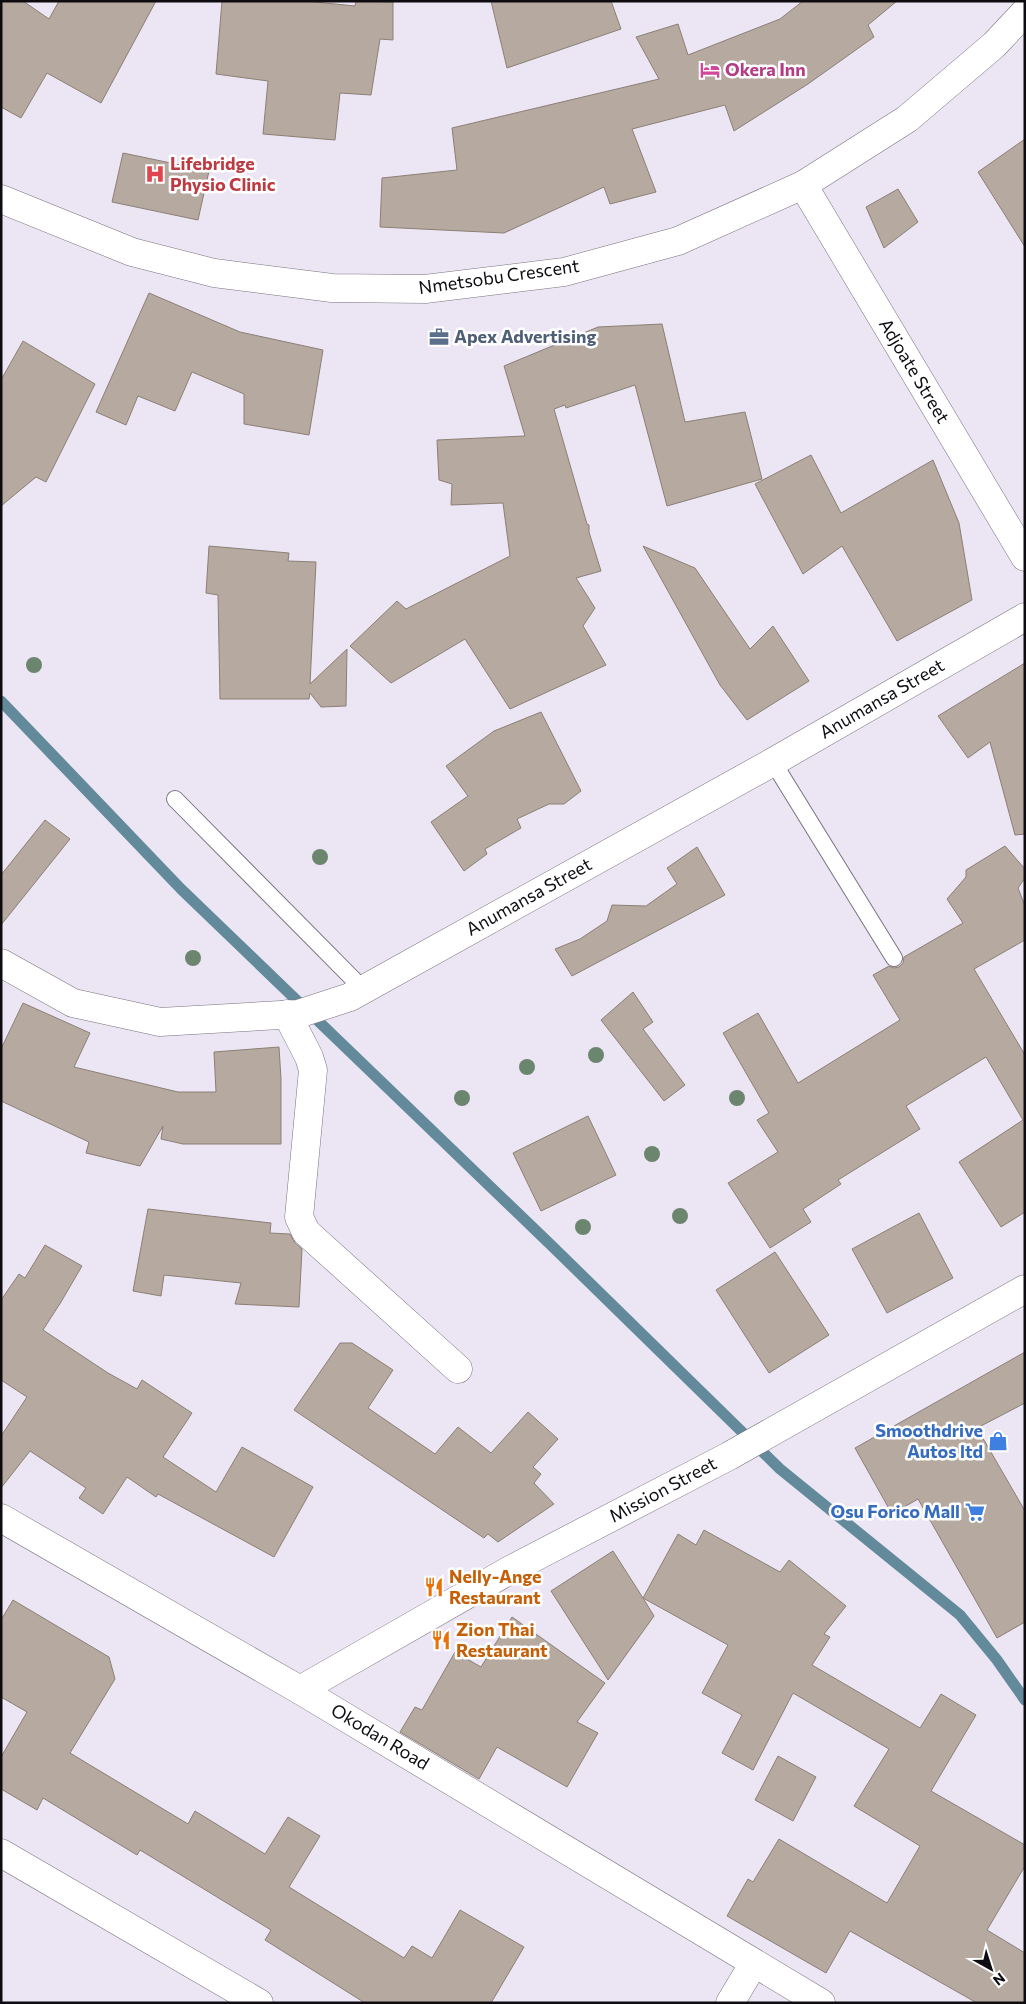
<svg xmlns="http://www.w3.org/2000/svg" width="1026" height="2004" font-family="Commissioner,sans-serif">
  <rect width="100%" height="100%" fill="#ece6f4"/>
  <g fill="none" stroke-linecap="round" stroke-linejoin="round">
    <polyline stroke="#628a9b" stroke-width="11" points="1,701 181,889 552,1246 780,1469 960,1615 997,1660 1025,1700"/>
  </g>
  <g fill="#b6a99f" stroke="#8b7f76">
    <polygon points="1,1 23,1 49,19 59,1 156,1 101,103 47,73 21,118 1,107"/>
    <polygon points="222,1 305,1 355,6 356,1 393,2 393,40 380,39 371,95 340,93 335,140 263,134 268,81 216,74"/>
    <polygon points="491,1 611,1 621,29 507,68"/>
    <polygon points="803,1 897,1 868,25 874,37 808,84 734,131 725,105 632,129 656,192 610,204 604,187 504,233 380,227 382,178 457,170 452,128 659,79 636,37 678,24 688,55 780,19"/>
    <polygon points="1025,139 1025,247 978,172"/>
    <polygon points="123,153 209,171 198,220 112,202"/>
    <polygon points="898,189 918,222 884,248 866,207"/>
    <polygon points="149,293 240,332 323,350 309,435 244,424 244,394 192,372 175,411 138,396 126,425 96,412"/>
    <polygon points="662,324 685,422 745,412 762,479 667,506 635,385 566,408 565,405 554,409 587,524 589,525 589,532 601,571 576,578 595,608 583,626 606,665 510,709 465,639 391,683 350,646 397,601 406,609 510,556 503,503 451,505 452,484 439,480 437,440 525,436 504,366 598,327"/>
    <polygon points="23,341 95,384 46,482 36,477 1,506 1,380"/>
    <polygon points="811,455 841,513 933,460 959,523 972,600 897,641 842,546 803,574 755,484"/>
    <polygon points="209,546 289,553 288,561 316,562 310,684 347,649 346,706 321,707 310,693 309,699 220,699 218,595 206,593"/>
    <polygon points="643,546 695,568 750,649 773,626 809,681 747,720 720,685"/>
    <polygon points="1025,663 1025,834 1015,835 990,742 968,758 938,716"/>
    <polygon points="541,712 581,791 564,804 549,804 517,819 521,828 485,849 487,854 464,871 431,822 468,796 446,766 494,731"/>
    <polygon points="45,820 70,839 1,925 1,875"/>
    <polygon points="1005,846 1025,869 1025,878 1018,888 1025,906 1025,940 974,969 1025,1055 1025,1212 1001,1227 959,1162 1023,1120 986,1057 906,1106 920,1129 838,1180 841,1184 803,1209 811,1222 770,1248 728,1183 778,1152 757,1120 769,1113 723,1033 758,1013 798,1083 900,1020 873,975 889,966 894,968 899,967 903,963 904,957 963,923 947,899 966,877 966,870"/>
    <polygon points="697,847 725,895 572,976 555,949 580,939 607,921 612,905 646,906 677,884 667,868"/>
    <polygon points="633,992 653,1022 643,1029 685,1085 664,1101 601,1020"/>
    <polygon points="23,1003 90,1033 74,1067 178,1092 216,1092 214,1052 279,1047 281,1079 281,1144 183,1144 161,1139 163,1126 140,1166 86,1153 89,1142 1,1101 1,1049"/>
    <polygon points="588,1116 616,1175 541,1211 513,1153"/>
    <polygon points="148,1209 271,1223 270,1233 290,1234 295,1243 302,1249 299,1307 235,1304 241,1283 164,1275 161,1296 133,1291"/>
    <polygon points="919,1213 953,1278 887,1313 852,1249"/>
    <polygon points="45,1245 82,1266 61,1302 43,1330 108,1373 137,1389 142,1380 192,1413 163,1457 216,1492 242,1447 313,1487 274,1557 158,1494 156,1497 127,1477 103,1514 79,1498 86,1488 30,1451 1,1488 1,1436 27,1397 1,1380 1,1300 19,1274 25,1278"/>
    <polygon points="775,1252 829,1335 769,1373 716,1290"/>
    <polygon points="340,1343 352,1343 393,1370 368,1408 435,1454 458,1427 491,1453 528,1412 558,1439 533,1467 541,1474 534,1483 554,1504 498,1542 488,1534 484,1538 294,1410"/>
    <polygon points="1025,1352 1025,1403 977,1428 1025,1511 1025,1622 997,1638 918,1499 892,1514 855,1448"/>
    <polygon points="704,1530 780,1572 789,1560 846,1606 824,1634 830,1637 812,1665 920,1728 941,1694 976,1715 931,1791 1025,1845 1025,1866 987,1930 1025,1953 1025,2003 977,2003 850,1931 826,1973 727,1916 748,1879 753,1882 779,1839 887,1903 920,1846 854,1806 889,1749 793,1693 753,1770 722,1753 742,1715 702,1693 728,1645 643,1598 654,1616 608,1680 551,1591 613,1551 643,1598 678,1534 696,1545"/>
    <polygon points="13,1600 109,1657 115,1679 70,1753 188,1824 195,1811 265,1854 288,1817 320,1836 289,1887 404,1958 412,1946 432,1958 460,1910 524,1947 491,2003 365,2003 265,1940 271,1930 140,1850 137,1855 43,1798 37,1810 1,1789 1,1757 27,1712 1,1697 1,1620"/>
    <polygon points="512,1617 605,1683 577,1722 598,1733 567,1787 497,1747 479,1779 400,1732 415,1707 422,1710 455,1652 481,1667"/>
    <polygon points="778,1756 816,1777 793,1821 755,1800"/>
  </g>
  <g fill="none" stroke-linecap="round" stroke-linejoin="round">
    <defs>
      <g id="service">
        <polyline points="773,762 894,958"/>
        <polyline points="175,799 363,989"/>
      </g>
      <g id="minor">
        <polyline points="803,185 1025,557"/>
        <polyline points="1,199 132,252 214,273 332,288 425,289 564,272 678,241 803,185 907,119 994,45 1025,12"/>
        <polyline points="1,963 73,1003 160,1022 298,1014 350,997 773,762 1025,617"/>
        <polyline points="287,1014 309,1057 313,1070 299,1217 306,1232 458,1369"/>
        <polyline points="1,1518 300,1690 821,2003"/>
        <polyline points="300,1690 510,1570 729,1456 1025,1289"/>
        <polyline points="1,1853 259,2003"/>
        <polyline points="730,2003 754,1963"/>
      </g>
    </defs>
    <use href="#service" stroke="#79737f" stroke-width="18"/>
    <use href="#minor" stroke="#79737f" stroke-width="29"/>
    <use href="#service" stroke="#fff" stroke-width="16"/>
    <use href="#minor" stroke="#fff" stroke-width="28"/>
  </g>
  <g fill="#6b856e">
    <circle cx="34" cy="665" r="8"/>
    <circle cx="320" cy="857" r="8"/>
    <circle cx="193" cy="958" r="8"/>
    <circle cx="596" cy="1055" r="8"/>
    <circle cx="527" cy="1067" r="8"/>
    <circle cx="462" cy="1098" r="8"/>
    <circle cx="737" cy="1098" r="8"/>
    <circle cx="652" cy="1154" r="8"/>
    <circle cx="680" cy="1216" r="8"/>
    <circle cx="583" cy="1227" r="8"/>
  </g>
  <defs>
    <symbol id="hotel-bare" viewBox="-9 -9 18 18"><path d="M-6-4.5h1.5V1H6V5H4.5V3h-9V5H-6ZM-4 0a1.8 1.8 0 1 1 3.6 0ZM.5 0V-2.5h3Q6-2.5 6 0Z" fill="#d1479c" stroke="#fff" stroke-width="2.5" paint-order="stroke"/></symbol>
    <symbol id="hospital-bare" viewBox="-9 -9 18 18"><path d="M-5-5h3v3.5h4V-5h3V5h-3V1.5h-4V5h-3Z" fill="#e0444e" stroke="#fff" stroke-width="2.5" paint-order="stroke"/></symbol>
    <symbol id="office-bare" viewBox="-9 -9 18 18"><path d="M-6-3h4V-5.5h4V-3h4V5H-6ZM-1-4.5V-3h2v-1.5ZM-6 0V1H6V0Z" fill="#5c6f8a" stroke="#fff" stroke-width="2.5" paint-order="stroke"/></symbol>
    <symbol id="shop-bare" viewBox="-9 -9 18 18"><path d="M-5-2.5h2.3a2.7 3.5 0 0 1 5.4 0H5L5.5 6h-11ZM-1.5-2.5h3a1.5 2.3 0 0 0-3 0Z" fill="#3f7fe0" stroke="#fff" stroke-width="2.5" paint-order="stroke"/></symbol>
    <symbol id="supermarket-bare" viewBox="-9 -9 18 18"><path d="M-6-5.5h2.5l.6 2H6L4.5 2H-2.5L-4.4-4H-6ZM-1.5 3.2a1.3 1.3 0 1 0 .1 0ZM3 3.2a1.3 1.3 0 1 0 .1 0Z" fill="#3f7fe0" stroke="#fff" stroke-width="2.5" paint-order="stroke"/></symbol>
    <symbol id="restaurant-bare" viewBox="-9 -9 18 18"><path d="M-5-6h1v4h1v-4h1v4h1v-4h1v5L-1.5 .5V6h-2V.5L-5-1ZM5-6V6H3V1.5H1.5Q1.5-4 5-6Z" fill="#e8710a" stroke="#fff" stroke-width="2.5" paint-order="stroke"/></symbol>
  </defs>
  <g fill-rule="evenodd">
    <use href="#hotel-bare" x="696" y="56" width="28" height="28"/>
    <use href="#hospital-bare" x="141" y="160" width="28" height="28"/>
    <use href="#office-bare" x="425" y="323" width="28" height="28"/>
    <use href="#shop-bare" x="984" y="1427" width="28" height="28"/>
    <use href="#supermarket-bare" x="961" y="1498" width="28" height="28"/>
    <use href="#restaurant-bare" x="420" y="1573" width="28" height="28"/>
    <use href="#restaurant-bare" x="427" y="1626" width="28" height="28"/>
  </g>
  <g text-anchor="middle" stroke-width="5" stroke-linejoin="round" paint-order="stroke">
    <g font-size="18" font-weight="bold" fill="#b23c85" stroke="#fff" text-anchor="start">
      <text x="725" y="76">Okera Inn</text>
    </g>
    <g font-size="18" font-weight="bold" fill="#be3a42" stroke="#fff" text-anchor="start">
      <text x="170" y="170">Lifebridge<tspan x="170" dy="21">Physio Clinic</tspan></text>
    </g>
    <g font-size="18" fill="#0e0c11" stroke="#fff">
      <text transform="translate(499 277) rotate(-8)" y="6">Nmetsobu Crescent</text>
      <text transform="translate(914 371) rotate(59)" y="6">Adjoate Street</text>
      <text transform="translate(882 699) rotate(-30)" y="6">Anumansa Street</text>
      <text transform="translate(529 897) rotate(-29)" y="6">Anumansa Street</text>
      <text transform="translate(663 1490) rotate(-28)" y="6">Mission Street</text>
      <text transform="translate(380 1737) rotate(31)" y="6">Okodan Road</text>
    </g>
    <g font-size="18" font-weight="bold" fill="#4e5e75" stroke="#fff" text-anchor="start">
      <text x="454" y="343">Apex Advertising</text>
    </g>
    <g font-size="18" font-weight="bold" fill="#366cbe" stroke="#fff" text-anchor="end">
      <text x="983" y="1437">Smoothdrive<tspan x="983" dy="21">Autos ltd</tspan></text>
      <text x="960" y="1518">Osu Forico Mall</text>
    </g>
    <g font-size="18" font-weight="bold" fill="#c56008" stroke="#fff" text-anchor="start">
      <text x="449" y="1583">Nelly-Ange<tspan x="449" dy="21">Restaurant</tspan></text>
      <text x="456" y="1636">Zion Thai<tspan x="456" dy="21">Restaurant</tspan></text>
    </g>
  </g>
  <rect width="1026" height="2004" fill="none" stroke="#0e0c11" stroke-width="5"/>
  <g transform="translate(991 1969) rotate(141)" stroke="#ffffff" stroke-width="4" paint-order="stroke">
  <path d="M0-4L9 19L0 12L-9 19Z" fill="#0e0c11"/>
  <text y="-8" font-size="14" font-weight="bold" text-anchor="middle" fill="#0e0c11">N</text>
  </g>
</svg>
